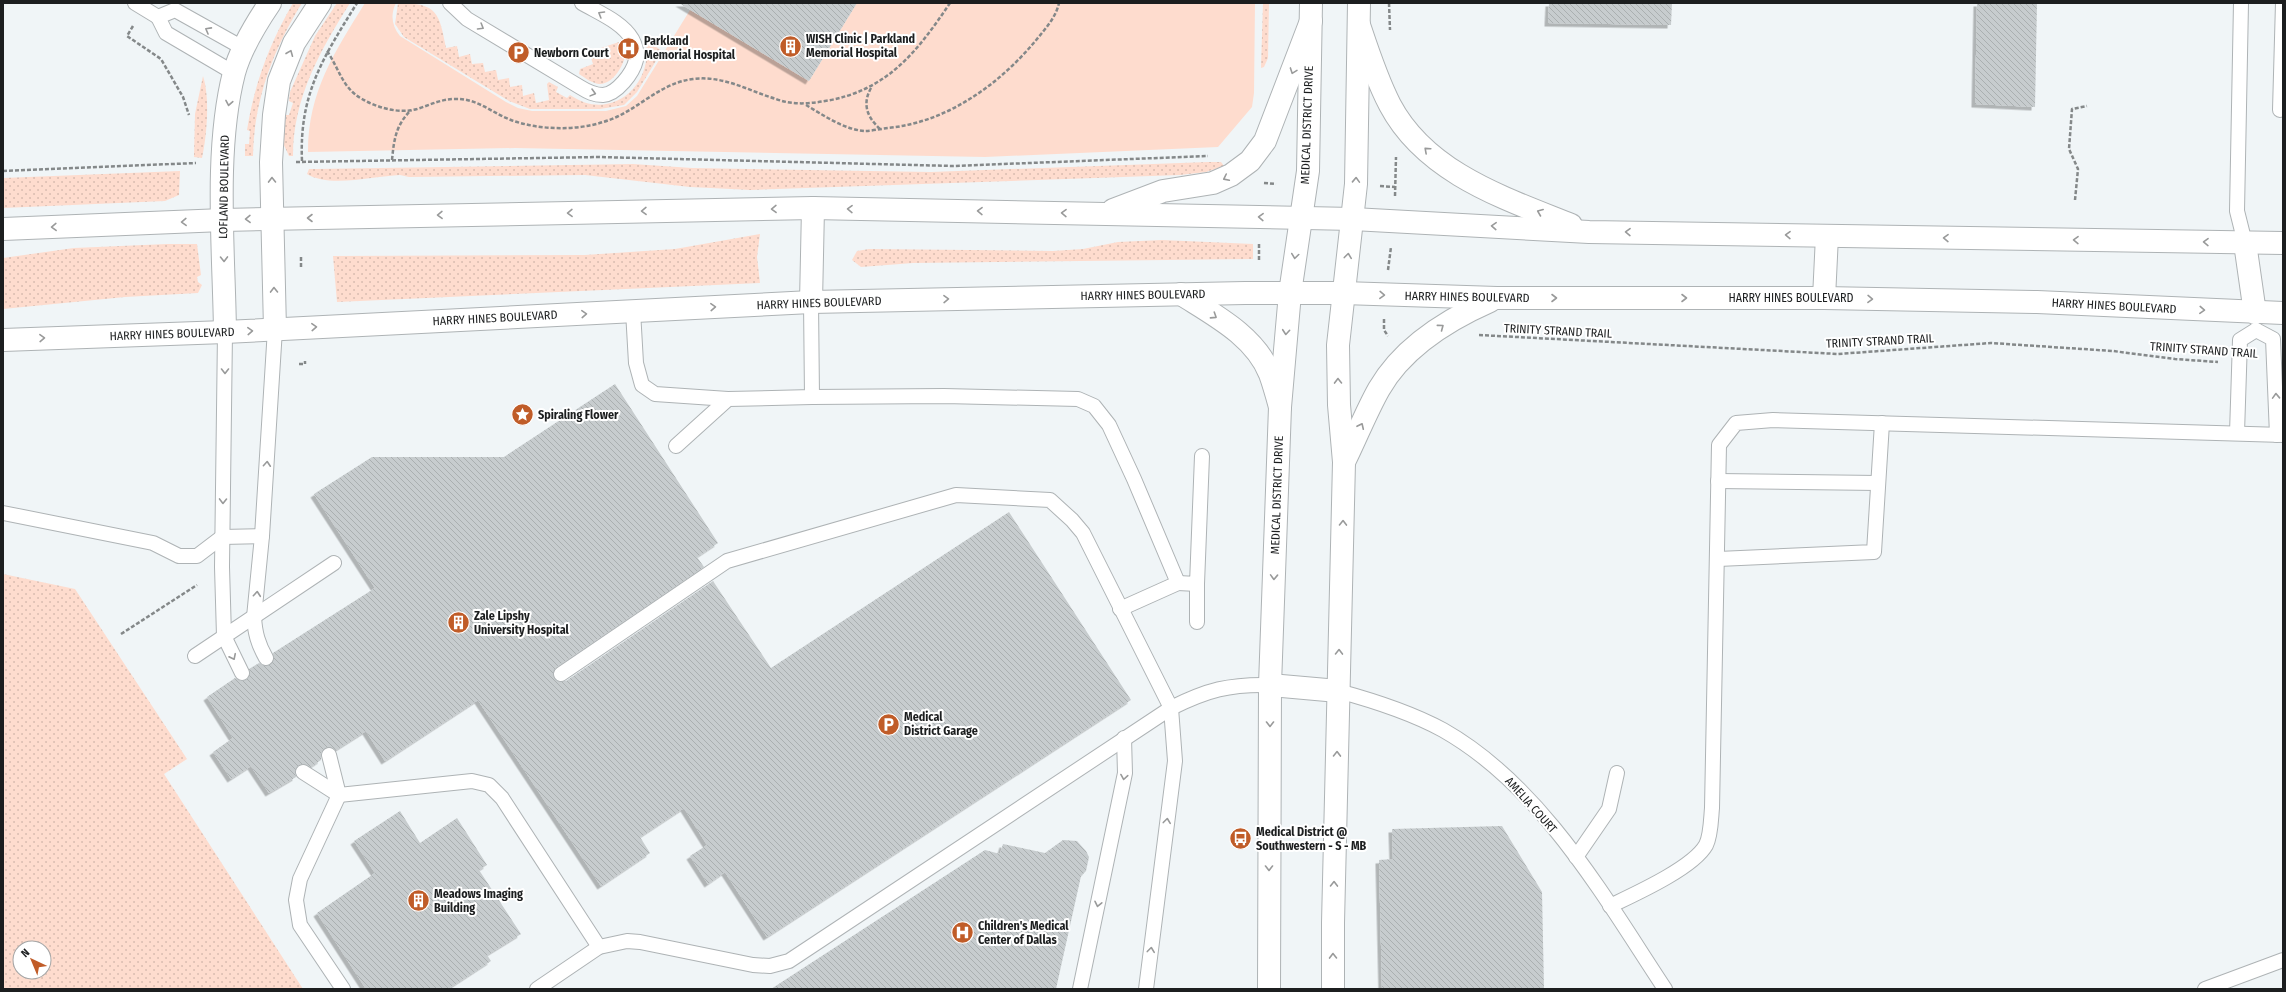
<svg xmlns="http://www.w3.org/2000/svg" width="2286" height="992" font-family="'Fira Sans Condensed',sans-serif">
  <defs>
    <pattern id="grass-dots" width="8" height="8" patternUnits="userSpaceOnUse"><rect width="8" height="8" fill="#fedcce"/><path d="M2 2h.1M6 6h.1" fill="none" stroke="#d9bcb0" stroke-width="1.8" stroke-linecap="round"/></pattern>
    <pattern id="building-back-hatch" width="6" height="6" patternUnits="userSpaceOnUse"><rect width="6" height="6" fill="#c7ccce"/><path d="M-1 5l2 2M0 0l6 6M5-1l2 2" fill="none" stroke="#aaafb0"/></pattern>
    <filter id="shadow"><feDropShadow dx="-3.5" dy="3.5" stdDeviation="0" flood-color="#0004"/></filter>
  </defs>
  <rect width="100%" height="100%" fill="#f0f5f7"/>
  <g fill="url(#grass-dots)" fill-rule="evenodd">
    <path d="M293,3H302C273,50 254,100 253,156H245V144H249L250,131L247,130C255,82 269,45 293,3Z"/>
    <path d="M337,3H350C320,51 293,98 293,156H289L282,141L286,115H289L293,103L289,101L290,92L315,36Z"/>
    <path d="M398,3C438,3 439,13 446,48L457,46L459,57L470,54L472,64L483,63L485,72L496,70L498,80L509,78L510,87L522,85L523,96L534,93L536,103L549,100L547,84L549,82L558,87L556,92L567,98L570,95C612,124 656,83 645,39L662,51L637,92L624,105L600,109H530L509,101L404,37L395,24Z"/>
    <polygon points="1263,3 1269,3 1268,58 1264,67 1261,68"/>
    <path d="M619,42L625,45C629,58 615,85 599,84C592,83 585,78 579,74L580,69L593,64L589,52Z"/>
    <path d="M203,76C210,98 207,134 202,158L194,157L195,114Z"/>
    <path d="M1208,162H1221L1224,166L1206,172L1180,175L751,190L690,187L585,175L409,177L400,175C375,176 329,188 307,174L309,169H316L633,164L692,168L931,172Z"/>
    <polygon points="180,171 179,195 165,201 3,208 3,178"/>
    <polygon points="760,234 757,257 760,283 337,302 333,256 585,255 675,249"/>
    <polygon points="1162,240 1253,244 1253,259 913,263 861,267 852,260 857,251 869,249 1053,251 1083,249 1118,242"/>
    <polygon points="167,244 197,244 201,275 197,277 198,282 202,285 198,293 125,297 3,309 3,258 74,248"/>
    <path d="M3,574L75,589L187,759L164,774L303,989H3ZM20,948H44V972H20Z"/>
  </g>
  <path fill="#fedcce" d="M365,3H396C390,15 392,26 400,36L506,102L518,108L532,111H606L626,106L637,96L690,10L809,81L857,3H1255L1254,93L1252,107L1218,147L985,157L515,148L308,152C308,92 334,53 365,3Z"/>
  <g fill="url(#building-back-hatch)" filter="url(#shadow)">
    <polygon points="679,3 857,3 809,81"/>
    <polygon points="1549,3 1672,3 1671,25 1548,23"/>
    <polygon points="1977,3 2037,3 2035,107 1975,104"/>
    <polygon points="615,384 718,543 697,557 704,567 556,667 553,674 557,681 566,681 713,581 771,668 1009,512 1131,700 767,937 725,872 708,884 690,856 707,845 684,808 640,837 650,853 601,886 478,700 385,761 366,731 336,750 331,747 323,749 321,753 321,760 311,767 304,764 299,765 295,771 296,777 269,793 251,766 231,779 213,752 233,738 207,697 235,678 241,681 246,680 250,674 249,669 259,663 265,666 270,665 274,659 273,653 375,588 314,494 372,457 504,457"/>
    <polygon points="400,811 420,843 457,818 487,865 479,870 521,934 487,955 491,961 448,989 366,989 317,913 375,873 354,841"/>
    <polygon points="1502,826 1542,892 1544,989 1382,989 1379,860 1393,859 1392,829"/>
    <polygon points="1063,840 1077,841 1086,851 1089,857 1086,871 1081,876 1056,989 771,989 985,850 1000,854 1003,844 1045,853"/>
  </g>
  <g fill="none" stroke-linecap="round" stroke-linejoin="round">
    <defs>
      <g id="lane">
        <polyline points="135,3 158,17"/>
        <path d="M450,3L467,19L580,87C588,92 594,95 603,95C617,94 633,73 636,60C638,54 635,45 632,39C622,22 599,13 582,3"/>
        <polyline points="2241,3 2237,211 2245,243"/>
        <polyline points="234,73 166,33 158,17 175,10 243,48"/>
        <polyline points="2280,110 2283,3"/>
        <polyline points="633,311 636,363 642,385 655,394 728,399"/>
        <polyline points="2256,330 2273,339 2277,435"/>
        <polyline points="225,332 222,567 224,636 242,673"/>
        <polyline points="812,397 944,396 1078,399 1094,406 1109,425 1134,479 1178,583 1120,609"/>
        <polyline points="2237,433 2240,340 2256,330"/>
        <polyline points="676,446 728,399 812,397 811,302"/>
        <polyline points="1718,481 1878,483"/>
        <polyline points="3,513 153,543 179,556 197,556 222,537 262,536"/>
        <polyline points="1718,559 1874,552 1882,423"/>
        <polyline points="1178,583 1197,584 1202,456"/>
        <polyline points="1197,622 1197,584"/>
        <polyline points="195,656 334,563"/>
        <path d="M266,658C258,644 255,633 254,617L262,536L275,329"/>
        <polyline points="561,674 727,561 956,495 1050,500 1072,520 1083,533 1171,708 1175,761 1146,989"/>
        <path d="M1338,691C1375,701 1410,712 1443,730C1542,786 1604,897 1665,989"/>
        <polyline points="329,755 339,795 300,879 296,900 300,925 343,989"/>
        <polyline points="303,772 339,795 472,781 489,785 502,798 599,947"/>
        <polyline points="1576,857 1609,809 1617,773"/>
        <path d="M1610,906C1635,894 1693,868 1706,845C1711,835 1711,818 1712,808L1719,445L1736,423L1773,420L2283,435"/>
        <path d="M537,989L599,947L627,941L640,942L753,965L770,966L789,961L1171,708C1207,690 1229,684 1270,685"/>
        <polyline points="1080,989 1125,773 1124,738"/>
        <polyline points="2205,989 2283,960"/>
      </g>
      <g id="street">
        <polyline points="275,329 271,162 274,115 279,81 294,43 320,3"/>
        <path d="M225,332C224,251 214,151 234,73C241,48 255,25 270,3"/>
      </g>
      <g id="secondary">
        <polyline points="1270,685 1338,691"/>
        <polyline points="1269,989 1270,685 1280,407 1290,293 1308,171 1311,3"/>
        <polyline points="1333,989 1333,923 1344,462 1339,405 1338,345 1356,184 1359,3"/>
      </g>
      <g id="primary">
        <path d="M1359,25C1368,52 1377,80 1390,105C1426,173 1504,198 1571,225"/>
        <polyline points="1113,210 1163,191 1213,183 1231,175 1250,161 1265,141 1311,21"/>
        <polyline points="3,229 223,220 813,208 1353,219 1589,232 2283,243"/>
        <polyline points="2245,243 2255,313"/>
        <path d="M1181,294C1214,315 1255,336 1270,374C1274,385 1277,396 1280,407"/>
        <polyline points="1824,298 1827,236"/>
        <polyline points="811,302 813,208"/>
        <polyline points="3,340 225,332 811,302 1245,293 1343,293 1497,298 1824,298 2037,302 2283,313"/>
        <path d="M1344,462C1356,438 1366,412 1379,389C1403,347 1447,320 1490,301"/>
      </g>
    </defs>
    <use href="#lane" stroke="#aeb3b5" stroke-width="16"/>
    <use href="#street" stroke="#aeb3b5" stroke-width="24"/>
    <use href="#secondary" stroke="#aeb3b5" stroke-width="24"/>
    <use href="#primary" stroke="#aeb3b5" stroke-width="24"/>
    <g stroke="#848889" stroke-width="2.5" stroke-dasharray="4 2" stroke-linecap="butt">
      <polyline points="1389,3 1390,30"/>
      <polyline points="133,26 127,36 161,59 183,97 189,115"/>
      <path d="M327,51C339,68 342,88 362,99C378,108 399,114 417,109C430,105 441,99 455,99C477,98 492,113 511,120C538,130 576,131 603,122C636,113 658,83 693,79C723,75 749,91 776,99C792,105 808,104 825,101C887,91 917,52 950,3"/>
      <path d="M871,88C862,104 867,117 880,129"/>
      <path d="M806,105C823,115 843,129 864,131C871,131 880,129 888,128C948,122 1000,84 1037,39C1046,28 1056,17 1059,3"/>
      <path d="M392,160C394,139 396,125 411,110"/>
      <path d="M302,161C299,94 323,58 357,3"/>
      <polyline points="296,162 599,157 953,166 1208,156"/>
      <polyline points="3,171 196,163"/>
      <polyline points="1264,183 1276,184"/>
      <polyline points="1380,186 1395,187"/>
      <polyline points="1395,196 1396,157"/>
      <polyline points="2075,200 2078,169 2069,149 2072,109 2087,106"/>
      <polyline points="1259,260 1259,243"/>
      <polyline points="301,267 301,256"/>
      <polyline points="1388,270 1391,247"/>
      <polyline points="1384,319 1384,330 1388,336"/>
      <polyline points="1479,335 1838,354 1991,343 2113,351 2175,359 2218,362"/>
      <polyline points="299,364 305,364 305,361"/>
      <polyline points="121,634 197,585"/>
    </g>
    <use href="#lane" stroke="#fff" stroke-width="14"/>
    <use href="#street" stroke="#fff" stroke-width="22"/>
    <use href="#secondary" stroke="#fff" stroke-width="22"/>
    <use href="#primary" stroke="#fff" stroke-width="22"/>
  </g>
  <defs><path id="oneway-chevron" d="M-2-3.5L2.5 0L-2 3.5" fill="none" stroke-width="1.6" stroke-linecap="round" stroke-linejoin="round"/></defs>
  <g stroke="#999a9a">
    <use href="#oneway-chevron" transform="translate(601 14) rotate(-149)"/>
    <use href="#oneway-chevron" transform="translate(481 27) rotate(31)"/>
    <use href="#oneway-chevron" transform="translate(208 30) rotate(-151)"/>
    <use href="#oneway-chevron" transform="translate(290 53) rotate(-68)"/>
    <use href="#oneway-chevron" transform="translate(1293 71) rotate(110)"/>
    <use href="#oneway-chevron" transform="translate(593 93) rotate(15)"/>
    <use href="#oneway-chevron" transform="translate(229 103) rotate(100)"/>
    <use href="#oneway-chevron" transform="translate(1427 150) rotate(-138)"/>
    <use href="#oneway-chevron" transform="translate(1226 178) rotate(154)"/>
    <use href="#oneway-chevron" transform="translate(272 180) rotate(-91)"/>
    <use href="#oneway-chevron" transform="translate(1356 180) rotate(-88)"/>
    <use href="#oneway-chevron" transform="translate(774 209) rotate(179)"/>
    <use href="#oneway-chevron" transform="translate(850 209) rotate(-179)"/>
    <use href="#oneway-chevron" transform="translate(644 211) rotate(179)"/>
    <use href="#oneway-chevron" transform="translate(980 211) rotate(-179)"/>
    <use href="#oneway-chevron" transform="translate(1540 212) rotate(-158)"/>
    <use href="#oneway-chevron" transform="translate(570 213) rotate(179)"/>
    <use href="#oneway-chevron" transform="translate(1064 213) rotate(-179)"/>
    <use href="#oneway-chevron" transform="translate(440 215) rotate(179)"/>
    <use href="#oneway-chevron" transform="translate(1261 217) rotate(-178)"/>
    <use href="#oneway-chevron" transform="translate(310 218) rotate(180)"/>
    <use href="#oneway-chevron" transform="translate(248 219) rotate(179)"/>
    <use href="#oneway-chevron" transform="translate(184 222) rotate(178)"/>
    <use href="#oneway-chevron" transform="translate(1494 226) rotate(-177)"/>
    <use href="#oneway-chevron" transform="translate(54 227) rotate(178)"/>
    <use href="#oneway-chevron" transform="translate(1628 232) rotate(-179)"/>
    <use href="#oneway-chevron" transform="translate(1788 235) rotate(-179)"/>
    <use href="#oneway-chevron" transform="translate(1946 238) rotate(-179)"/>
    <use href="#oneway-chevron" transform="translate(2076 240) rotate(-179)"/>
    <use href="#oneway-chevron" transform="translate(2206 242) rotate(-179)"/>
    <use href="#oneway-chevron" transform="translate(1295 256) rotate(98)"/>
    <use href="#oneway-chevron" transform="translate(1348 256) rotate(-83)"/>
    <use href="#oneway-chevron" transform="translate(224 259) rotate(89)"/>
    <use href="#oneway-chevron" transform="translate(274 290) rotate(-91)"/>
    <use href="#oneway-chevron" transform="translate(1382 295) rotate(2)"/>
    <use href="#oneway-chevron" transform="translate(1554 298)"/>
    <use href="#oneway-chevron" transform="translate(1684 298)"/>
    <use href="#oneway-chevron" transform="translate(946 299) rotate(-1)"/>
    <use href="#oneway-chevron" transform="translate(1870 299) rotate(1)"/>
    <use href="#oneway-chevron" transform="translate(713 307) rotate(-3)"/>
    <use href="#oneway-chevron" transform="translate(2202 310) rotate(3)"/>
    <use href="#oneway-chevron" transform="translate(584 314) rotate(-3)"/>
    <use href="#oneway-chevron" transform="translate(1214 316) rotate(33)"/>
    <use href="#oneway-chevron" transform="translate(314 327) rotate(-3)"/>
    <use href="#oneway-chevron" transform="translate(1441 327) rotate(-37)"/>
    <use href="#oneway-chevron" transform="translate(250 331) rotate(-3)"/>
    <use href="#oneway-chevron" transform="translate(1286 332) rotate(95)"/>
    <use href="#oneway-chevron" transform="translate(42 338) rotate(-2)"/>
    <use href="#oneway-chevron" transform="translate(225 371) rotate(90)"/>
    <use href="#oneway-chevron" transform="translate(1338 381) rotate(-91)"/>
    <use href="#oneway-chevron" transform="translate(2276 396) rotate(-92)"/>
    <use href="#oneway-chevron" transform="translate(1361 426) rotate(-65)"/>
    <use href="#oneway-chevron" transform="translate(267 464) rotate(-86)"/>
    <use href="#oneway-chevron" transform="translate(223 501) rotate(91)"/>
    <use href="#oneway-chevron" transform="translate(1343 523) rotate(-89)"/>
    <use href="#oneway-chevron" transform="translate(1274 577) rotate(92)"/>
    <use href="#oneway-chevron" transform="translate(257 594) rotate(-85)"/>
    <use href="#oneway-chevron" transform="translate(1339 652) rotate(-89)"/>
    <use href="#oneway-chevron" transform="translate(233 657) rotate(64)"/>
    <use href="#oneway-chevron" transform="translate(1270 724) rotate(90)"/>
    <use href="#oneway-chevron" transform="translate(1337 754) rotate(-89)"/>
    <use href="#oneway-chevron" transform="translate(1124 777) rotate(99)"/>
    <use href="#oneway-chevron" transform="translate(1167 821) rotate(-83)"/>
    <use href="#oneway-chevron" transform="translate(1269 868) rotate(90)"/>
    <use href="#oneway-chevron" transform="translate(1334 884) rotate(-89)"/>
    <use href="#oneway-chevron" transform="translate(1098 904) rotate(102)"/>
    <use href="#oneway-chevron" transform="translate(1151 950) rotate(-83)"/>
    <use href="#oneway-chevron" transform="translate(1333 956) rotate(-91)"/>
  </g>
  <defs>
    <symbol id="building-disc" viewBox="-11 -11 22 22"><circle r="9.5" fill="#c05c28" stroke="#fff"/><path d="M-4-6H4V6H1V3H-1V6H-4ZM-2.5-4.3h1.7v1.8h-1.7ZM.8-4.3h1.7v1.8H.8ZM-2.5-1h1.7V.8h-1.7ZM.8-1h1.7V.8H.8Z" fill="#fff"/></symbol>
    <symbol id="hospital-disc" viewBox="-11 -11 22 22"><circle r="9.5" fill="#c05c28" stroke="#fff"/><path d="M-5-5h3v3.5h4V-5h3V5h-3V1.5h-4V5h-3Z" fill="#fff"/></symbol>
    <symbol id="parking-disc" viewBox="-11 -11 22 22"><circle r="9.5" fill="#c05c28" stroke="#fff"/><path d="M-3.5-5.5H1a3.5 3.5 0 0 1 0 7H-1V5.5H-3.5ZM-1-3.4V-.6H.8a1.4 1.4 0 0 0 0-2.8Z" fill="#fff"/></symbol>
    <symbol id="sight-disc" viewBox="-11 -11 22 22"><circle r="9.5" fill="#c05c28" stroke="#fff"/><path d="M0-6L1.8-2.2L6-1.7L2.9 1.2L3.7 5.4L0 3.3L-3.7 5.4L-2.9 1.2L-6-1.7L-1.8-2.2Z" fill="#fff"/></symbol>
    <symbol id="bus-disc" viewBox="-11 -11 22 22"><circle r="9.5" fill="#c05c28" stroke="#fff"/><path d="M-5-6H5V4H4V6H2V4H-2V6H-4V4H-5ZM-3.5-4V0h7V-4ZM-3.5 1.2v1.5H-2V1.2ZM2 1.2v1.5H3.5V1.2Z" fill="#fff"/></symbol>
  </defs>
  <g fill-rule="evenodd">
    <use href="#building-disc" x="778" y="34" width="25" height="25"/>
    <use href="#hospital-disc" x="616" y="36" width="25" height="25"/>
    <use href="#parking-disc" x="506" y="40" width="25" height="25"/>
    <use href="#sight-disc" x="510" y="402" width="25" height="25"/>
    <use href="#building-disc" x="446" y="610" width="25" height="25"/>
    <use href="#parking-disc" x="876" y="712" width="25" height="25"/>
    <use href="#bus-disc" x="1228" y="826" width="25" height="25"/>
    <use href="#building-disc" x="406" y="888" width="25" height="25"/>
    <use href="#hospital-disc" x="950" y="920" width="25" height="25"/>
  </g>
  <g text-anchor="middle" stroke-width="4" stroke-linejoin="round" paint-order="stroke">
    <g font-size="12" font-weight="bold" fill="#1c1e1f" stroke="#fff" text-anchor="start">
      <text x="806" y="43">WISH Clinic | Parkland<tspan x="806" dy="14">Memorial Hospital</tspan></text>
      <text x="644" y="45">Parkland<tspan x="644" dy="14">Memorial Hospital</tspan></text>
      <text x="534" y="57">Newborn Court</text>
      <text x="538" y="419">Spiraling Flower</text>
      <text x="474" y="620">Zale Lipshy<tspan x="474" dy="14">University Hospital</tspan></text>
      <text x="904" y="721">Medical<tspan x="904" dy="14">District Garage</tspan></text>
      <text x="1256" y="836">Medical District @<tspan x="1256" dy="14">Southwestern - S - MB</tspan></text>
      <text x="434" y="898">Meadows Imaging<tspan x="434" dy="14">Building</tspan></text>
      <text x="978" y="930">Children's Medical<tspan x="978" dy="14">Center of Dallas</tspan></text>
    </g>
    <g font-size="12" fill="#1c1e1f" stroke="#fff">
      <text transform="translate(1307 125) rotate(-88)" y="4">MEDICAL DISTRICT DRIVE</text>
      <text transform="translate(224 187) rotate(-89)" y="4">LOFLAND BOULEVARD</text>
      <text transform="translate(1143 295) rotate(-1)" y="4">HARRY HINES BOULEVARD</text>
      <text transform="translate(1467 297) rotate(1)" y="4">HARRY HINES BOULEVARD</text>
      <text x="1791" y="302">HARRY HINES BOULEVARD</text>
      <text transform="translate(819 303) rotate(-2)" y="4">HARRY HINES BOULEVARD</text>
      <text transform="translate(2114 306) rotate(3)" y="4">HARRY HINES BOULEVARD</text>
      <text transform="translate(495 318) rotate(-3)" y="4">HARRY HINES BOULEVARD</text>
      <text transform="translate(1558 331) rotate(3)" y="4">TRINITY STRAND TRAIL</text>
      <text transform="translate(172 334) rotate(-2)" y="4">HARRY HINES BOULEVARD</text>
      <text transform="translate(1880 341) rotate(-3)" y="4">TRINITY STRAND TRAIL</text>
      <text transform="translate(2204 350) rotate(4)" y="4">TRINITY STRAND TRAIL</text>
      <text transform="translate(1277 495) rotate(-88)" y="4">MEDICAL DISTRICT DRIVE</text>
      <text transform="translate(1531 805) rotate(48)" y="4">AMELIA COURT</text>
    </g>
  </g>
  <rect width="2286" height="992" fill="none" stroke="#1c1e1f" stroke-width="8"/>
  <g transform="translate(32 960) rotate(316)"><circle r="19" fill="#ffffff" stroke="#a4a5a5"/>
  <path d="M0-3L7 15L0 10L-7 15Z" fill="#c05c28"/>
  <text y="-6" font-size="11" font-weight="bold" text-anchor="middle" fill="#1c1e1f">N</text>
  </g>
</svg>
